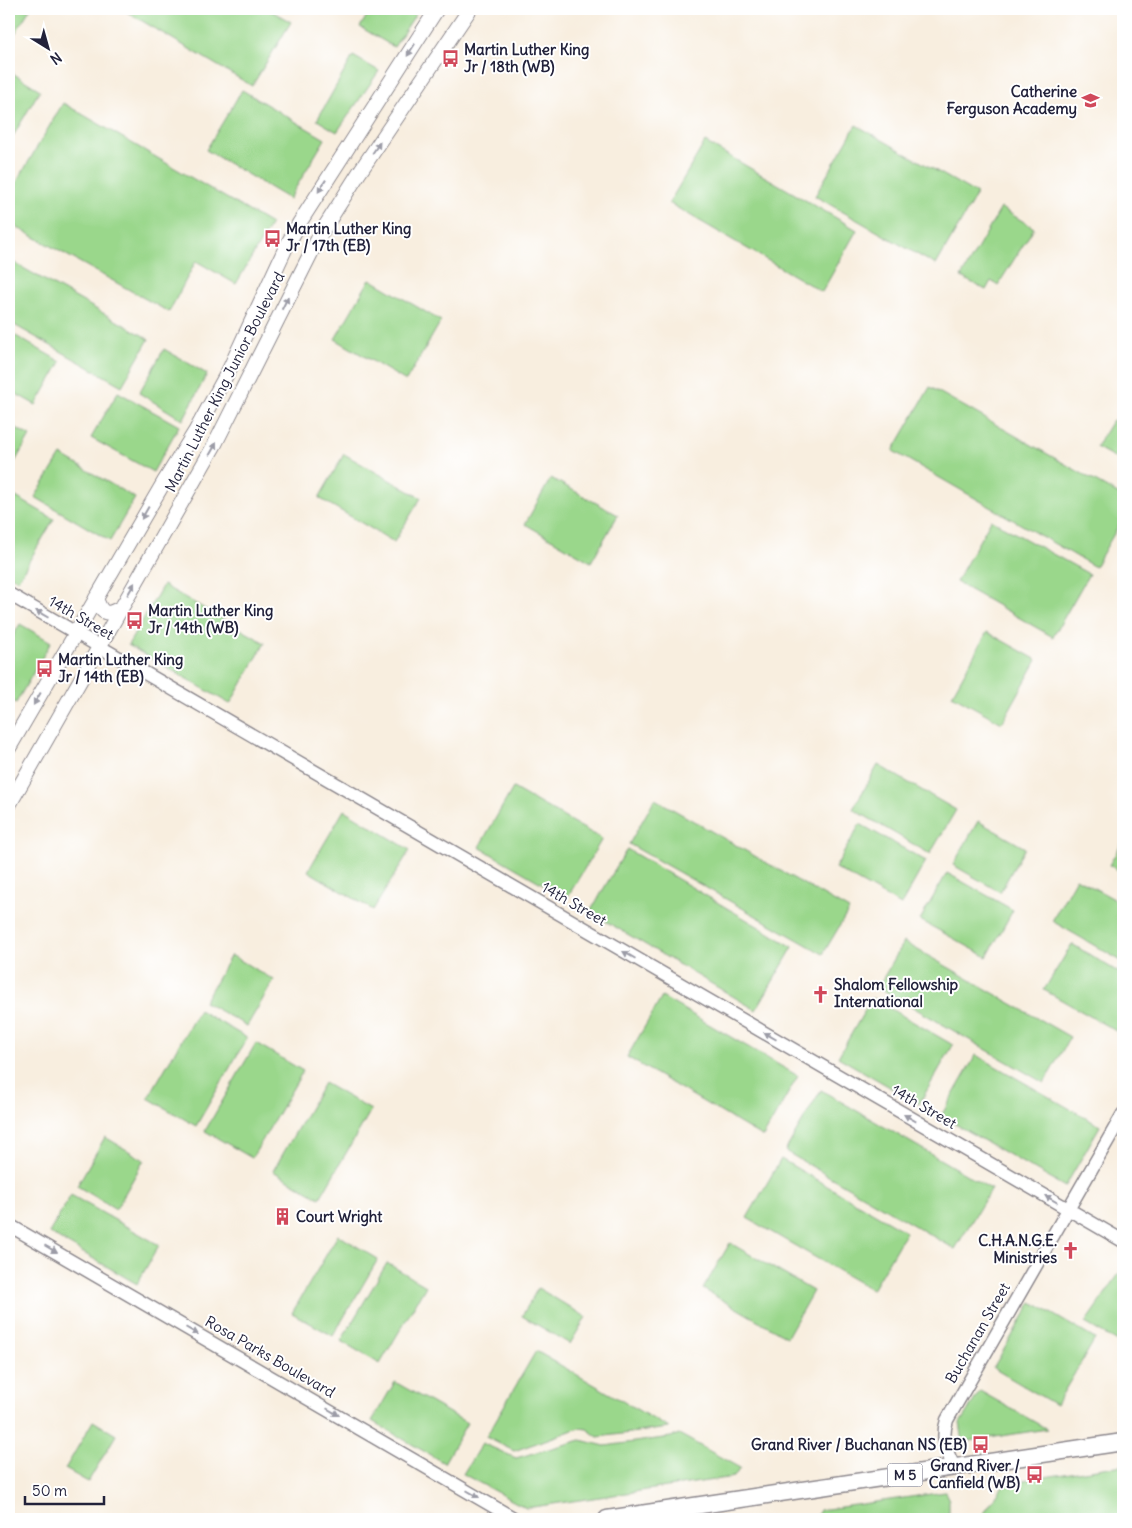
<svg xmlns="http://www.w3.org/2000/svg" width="1132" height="1528" font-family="Delius,sans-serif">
  <rect width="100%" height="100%" fill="#fff"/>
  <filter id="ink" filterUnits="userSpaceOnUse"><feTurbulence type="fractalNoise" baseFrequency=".02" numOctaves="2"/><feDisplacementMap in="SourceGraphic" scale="10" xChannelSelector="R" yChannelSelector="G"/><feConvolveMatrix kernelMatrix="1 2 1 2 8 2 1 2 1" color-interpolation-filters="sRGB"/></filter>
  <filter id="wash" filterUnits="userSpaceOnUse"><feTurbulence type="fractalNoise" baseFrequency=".0096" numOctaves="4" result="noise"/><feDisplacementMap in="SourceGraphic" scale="20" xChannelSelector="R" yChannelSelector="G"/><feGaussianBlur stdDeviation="1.12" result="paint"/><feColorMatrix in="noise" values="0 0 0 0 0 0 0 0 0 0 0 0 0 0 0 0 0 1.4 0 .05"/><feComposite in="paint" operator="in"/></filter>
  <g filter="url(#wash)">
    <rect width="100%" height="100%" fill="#f8eedf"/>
    <g fill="#9ad78b" stroke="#5e7c63">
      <polygon points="9,9 30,9 11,40 9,39"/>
      <polygon points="122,9 268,9 291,22 252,86"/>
      <polygon points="371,9 419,9 394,47 360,27"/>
      <polygon points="353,56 379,71 337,132 317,120"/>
      <polygon points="9,71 40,90 9,143"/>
      <polygon points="242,90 325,139 289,199 206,150"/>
      <polygon points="63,103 271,224 236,284 196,261 169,312 9,223 9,195"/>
      <polygon points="856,125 977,194 936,265 815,196"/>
      <polygon points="705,142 857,230 822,292 669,203"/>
      <polygon points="1001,208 1034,228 998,285 991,281 986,290 961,277"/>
      <polygon points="9,260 149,339 122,386 9,322"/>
      <polygon points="370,279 441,321 406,381 335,339"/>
      <polygon points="9,332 61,362 36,405 9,390"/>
      <polygon points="164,349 207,374 183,420 139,393"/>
      <polygon points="930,387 1123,497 1123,518 1095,567 893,451"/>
      <polygon points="118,392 179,426 153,472 91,438"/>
      <polygon points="1123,416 1123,462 1096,447 1112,421"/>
      <polygon points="9,424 30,436 9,472"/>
      <polygon points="344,454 421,498 394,542 319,498"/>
      <polygon points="61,455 135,498 110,541 35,497"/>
      <polygon points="551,478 618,515 591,562 525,524"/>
      <polygon points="9,493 54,519 18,580 9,575"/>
      <polygon points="991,520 1089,574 1053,637 956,582"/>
      <polygon points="163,585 265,643 230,704 128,645"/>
      <polygon points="20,624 51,642 16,703 9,699 9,643"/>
      <polygon points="987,632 1037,660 1002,723 952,695"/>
      <polygon points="878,765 956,810 930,854 853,809"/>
      <polygon points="513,788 602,839 567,898 479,847"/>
      <polygon points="655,799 849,910 823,954 629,844"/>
      <polygon points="344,810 410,850 373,910 308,871"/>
      <polygon points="978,821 1025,848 1000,892 953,865"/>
      <polygon points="860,824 926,861 901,905 835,868"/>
      <polygon points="1123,841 1123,873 1109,865"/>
      <polygon points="627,849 793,947 756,1010 590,912"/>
      <polygon points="947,873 1013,910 987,957 920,920"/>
      <polygon points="1076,878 1123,904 1123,962 1052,921"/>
      <polygon points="904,942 1070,1037 1044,1083 878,987"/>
      <polygon points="1072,944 1123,975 1123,1035 1044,990"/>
      <polygon points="231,955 274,980 247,1026 204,1002"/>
      <polygon points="662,997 798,1076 763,1137 627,1057"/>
      <polygon points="872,998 953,1045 919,1104 838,1057"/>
      <polygon points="199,1010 247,1038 196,1126 148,1098"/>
      <polygon points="256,1043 303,1071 252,1158 205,1131"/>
      <polygon points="976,1055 1100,1126 1065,1187 941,1116"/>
      <polygon points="324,1083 371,1110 320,1198 273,1171"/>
      <polygon points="821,1090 991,1189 955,1249 785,1151"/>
      <polygon points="105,1137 144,1160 116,1209 77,1186"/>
      <polygon points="781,1159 906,1232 872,1290 747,1218"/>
      <polygon points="71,1195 159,1245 137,1284 49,1233"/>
      <polygon points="338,1235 378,1259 333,1336 292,1313"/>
      <polygon points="730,1243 813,1291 787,1337 703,1289"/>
      <polygon points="387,1263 426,1286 380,1364 341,1341"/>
      <polygon points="1123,1268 1123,1345 1085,1323"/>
      <polygon points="538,1288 586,1317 570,1344 522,1316"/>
      <polygon points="1032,1302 1095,1339 1056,1405 993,1368"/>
      <polygon points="536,1351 669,1428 598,1437 587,1429 579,1428 514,1451 486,1437"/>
      <polygon points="395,1382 467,1423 444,1463 372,1421"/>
      <polygon points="980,1391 1047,1429 963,1442 960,1423"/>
      <polygon points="93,1421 116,1435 88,1482 65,1469"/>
      <polygon points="679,1434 740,1468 734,1477 526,1508 463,1474 482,1443 516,1458 581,1440 605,1446 671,1437"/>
      <polygon points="1123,1465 1123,1519 980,1519 1005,1483"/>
      <polygon points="945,1492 949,1500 949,1519 815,1519 820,1510"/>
    </g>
  </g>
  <g filter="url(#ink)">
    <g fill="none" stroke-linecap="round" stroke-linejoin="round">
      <defs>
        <g id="tertiary">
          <polyline points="9,594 1123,1241"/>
          <polyline points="9,1225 515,1519"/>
          <path d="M955,1468C946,1452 941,1438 947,1420L1123,1114"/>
        </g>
        <g id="secondary">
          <path d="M96,598C101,613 106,617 120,608"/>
          <polyline points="9,748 164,482 195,432 229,370 286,247 300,222 437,9"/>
          <polyline points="9,805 215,444 321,233 359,173 470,9"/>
        </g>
        <polyline id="primary" points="607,1519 1123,1442"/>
      </defs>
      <use href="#tertiary" stroke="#8d888d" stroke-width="15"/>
      <use href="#secondary" stroke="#8d888d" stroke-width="16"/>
      <use href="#primary" stroke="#8d888d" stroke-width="19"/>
      <use href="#tertiary" stroke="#fff" stroke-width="12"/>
      <use href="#secondary" stroke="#fff" stroke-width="14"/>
      <use href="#primary" stroke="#fff" stroke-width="16"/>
    </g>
    <defs><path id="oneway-solid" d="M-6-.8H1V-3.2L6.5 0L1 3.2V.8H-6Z" transform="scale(1.25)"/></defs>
    <g fill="#9c9ca7">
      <use href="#oneway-solid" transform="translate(411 50) rotate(122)"/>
      <use href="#oneway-solid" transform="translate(376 148) rotate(-56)"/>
      <use href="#oneway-solid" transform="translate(322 186) rotate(122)"/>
      <use href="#oneway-solid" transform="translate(285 303) rotate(-64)"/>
      <use href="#oneway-solid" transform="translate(213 449) rotate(-61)"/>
      <use href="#oneway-solid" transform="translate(145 513) rotate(120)"/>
      <use href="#oneway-solid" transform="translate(131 589) rotate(-60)"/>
      <use href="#oneway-solid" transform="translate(42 614) rotate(-150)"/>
      <use href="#oneway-solid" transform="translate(37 699) rotate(120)"/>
      <use href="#oneway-solid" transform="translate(629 955) rotate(-150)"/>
      <use href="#oneway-solid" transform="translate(770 1036) rotate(-150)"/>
      <use href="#oneway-solid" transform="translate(910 1118) rotate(-150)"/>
      <use href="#oneway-solid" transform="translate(1051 1199) rotate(-150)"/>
      <use href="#oneway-solid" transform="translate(51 1249) rotate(30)"/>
      <use href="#oneway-solid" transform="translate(192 1331) rotate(30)"/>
      <use href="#oneway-solid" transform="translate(333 1412) rotate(30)"/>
      <use href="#oneway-solid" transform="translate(473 1494) rotate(30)"/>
    </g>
  </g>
  <defs>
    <symbol id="bus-bare" viewBox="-9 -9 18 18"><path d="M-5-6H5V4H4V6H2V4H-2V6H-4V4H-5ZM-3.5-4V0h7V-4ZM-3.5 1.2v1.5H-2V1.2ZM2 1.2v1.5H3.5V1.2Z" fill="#d1495b" stroke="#fff" stroke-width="2.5" paint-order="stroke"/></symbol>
    <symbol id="school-bare" viewBox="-9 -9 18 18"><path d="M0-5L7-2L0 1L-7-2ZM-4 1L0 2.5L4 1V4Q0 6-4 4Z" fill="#d1495b" stroke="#fff" stroke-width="2.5" paint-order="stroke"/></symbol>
    <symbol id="church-bare" viewBox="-9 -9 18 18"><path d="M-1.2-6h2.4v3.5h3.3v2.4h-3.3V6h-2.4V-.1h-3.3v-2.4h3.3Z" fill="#d1495b" stroke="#fff" stroke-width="2.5" paint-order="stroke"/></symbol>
    <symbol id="building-bare" viewBox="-9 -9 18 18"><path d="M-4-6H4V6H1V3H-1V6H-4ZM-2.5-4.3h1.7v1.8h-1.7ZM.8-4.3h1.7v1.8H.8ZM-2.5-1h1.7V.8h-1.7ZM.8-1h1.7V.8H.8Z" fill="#d1495b" stroke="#fff" stroke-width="2.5" paint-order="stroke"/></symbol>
  </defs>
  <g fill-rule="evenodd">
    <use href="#bus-bare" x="438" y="46" width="25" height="25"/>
    <use href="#school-bare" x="1078" y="88" width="25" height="25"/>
    <use href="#bus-bare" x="260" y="226" width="25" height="25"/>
    <use href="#bus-bare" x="122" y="608" width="25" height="25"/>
    <use href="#bus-bare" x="32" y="656" width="25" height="25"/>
    <use href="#church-bare" x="808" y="982" width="25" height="25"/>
    <use href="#building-bare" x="270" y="1204" width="25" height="25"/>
    <use href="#church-bare" x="1058" y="1238" width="25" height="25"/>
    <use href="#bus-bare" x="968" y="1432" width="25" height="25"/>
    <use href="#bus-bare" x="1022" y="1462" width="25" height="25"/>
  </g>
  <g text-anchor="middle" stroke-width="4" stroke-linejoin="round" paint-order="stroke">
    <rect fill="#fff" stroke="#646476" stroke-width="1" x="887.5" y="1463.5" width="35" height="23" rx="4"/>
    <g font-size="14" font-weight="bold" fill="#22223b">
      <text x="905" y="1480">M 5</text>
    </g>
    <g font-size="15" font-weight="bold" fill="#22223b" stroke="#fff" text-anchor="start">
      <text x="464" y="55">Martin Luther King<tspan x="464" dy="17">Jr / 18th (WB)</tspan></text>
      <text x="1077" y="97" text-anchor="end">Catherine<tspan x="1077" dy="17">Ferguson Academy</tspan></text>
      <text x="286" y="234">Martin Luther King<tspan x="286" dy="17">Jr / 17th (EB)</tspan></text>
      <text x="148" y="616">Martin Luther King<tspan x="148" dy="17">Jr / 14th (WB)</tspan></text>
      <text x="58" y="665">Martin Luther King<tspan x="58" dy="17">Jr / 14th (EB)</tspan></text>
      <text x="834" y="990">Shalom Fellowship<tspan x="834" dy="17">International</tspan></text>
      <text x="296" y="1222">Court Wright</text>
      <text x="1057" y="1246" text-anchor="end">C.H.A.N.G.E.<tspan x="1057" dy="17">Ministries</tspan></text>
      <text x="967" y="1450" text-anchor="end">Grand River / Buchanan NS (EB)</text>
      <text x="1020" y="1471" text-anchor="end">Grand River /<tspan x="1020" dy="17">Canfield (WB)</tspan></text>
    </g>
    <g font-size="15" fill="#22223b" stroke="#fff">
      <text transform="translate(225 382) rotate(-63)" y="5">Martin Luther King Junior Boulevard</text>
      <text transform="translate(81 618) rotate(30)" y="5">14th Street</text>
      <text transform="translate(574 904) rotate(30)" y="5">14th Street</text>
      <text transform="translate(924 1107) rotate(30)" y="5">14th Street</text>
      <text transform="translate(978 1333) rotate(-60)" y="5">Buchanan Street</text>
      <text transform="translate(270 1357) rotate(30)" y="5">Rosa Parks Boulevard</text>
    </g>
  </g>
  <rect width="1132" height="1528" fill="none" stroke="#fff" stroke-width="30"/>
  <g transform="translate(48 48) rotate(143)" stroke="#ffffff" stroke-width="4" paint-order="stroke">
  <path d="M0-4L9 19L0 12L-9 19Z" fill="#22223b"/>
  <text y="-8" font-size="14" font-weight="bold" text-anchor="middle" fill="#22223b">N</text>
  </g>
  <path d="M25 1496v8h79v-8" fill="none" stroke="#22223b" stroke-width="2.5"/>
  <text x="32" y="1496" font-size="15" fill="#22223b" stroke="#ffffff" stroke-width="4" paint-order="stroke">50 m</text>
</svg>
